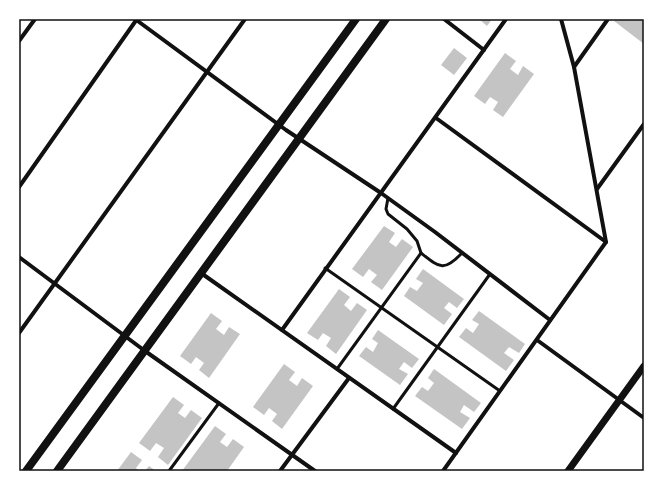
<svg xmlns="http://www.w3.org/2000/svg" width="663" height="490" font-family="Figtree,sans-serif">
  <rect width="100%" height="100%" fill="#fff"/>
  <g fill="#c4c4c4">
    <polygon points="479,19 492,19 487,26"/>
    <polygon points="616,19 644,19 644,44 614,21"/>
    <polygon points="454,48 467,58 454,75 441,65"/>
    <polygon points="505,53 516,61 510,69 518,75 523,66 534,74 503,117 493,110 498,102 490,97 485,104 474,96"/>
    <polygon points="384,226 395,233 389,242 396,247 402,239 413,247 382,290 371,282 377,275 369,269 363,277 352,269"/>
    <polygon points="423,269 464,299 457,308 449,302 444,308 452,314 444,325 404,296 410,287 417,291 423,283 416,279"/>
    <polygon points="339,289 350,297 344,305 351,311 357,303 367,310 336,354 326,346 331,338 323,333 318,340 307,333"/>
    <polygon points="479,311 525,344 519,353 509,347 504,353 514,360 506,371 459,337 466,328 473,333 479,324 472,320"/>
    <polygon points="211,313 222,321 216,329 224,335 229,327 240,334 209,378 199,370 204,363 196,357 191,364 180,356"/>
    <polygon points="378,330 419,359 412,368 404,362 399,369 408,374 400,385 359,356 366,347 373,352 378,343 372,339"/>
    <polygon points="284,364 295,372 289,380 297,386 302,378 313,386 282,429 272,421 277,414 269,408 264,415 253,407"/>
    <polygon points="434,369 481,403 474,412 464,405 460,412 470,418 462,429 415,396 422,387 428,391 434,383 428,378"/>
    <polygon points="173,397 184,405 178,413 185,418 191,410 202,418 168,465 158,457 164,448 156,443 150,451 139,443"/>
    <polygon points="215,426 226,434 220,442 227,447 233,439 244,447 227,471 182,471"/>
    <polygon points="131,452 142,460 136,468 139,471 117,471"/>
    <polygon points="149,466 156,471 145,471"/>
  </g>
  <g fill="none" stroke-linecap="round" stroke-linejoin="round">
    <g stroke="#111" stroke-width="3">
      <path d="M421,253C440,268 444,272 462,253"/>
      <polyline points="325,268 500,391"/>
      <polyline points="337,369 421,253 417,241 407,229 388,214 386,209 388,198"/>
      <polyline points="393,409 490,274"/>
      <polyline points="169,471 219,403"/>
    </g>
    <g stroke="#111" stroke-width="4">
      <polyline points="135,19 286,130 381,193 435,232 550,320"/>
      <polyline points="444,19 484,50"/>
      <polyline points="19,41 35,19"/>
      <polyline points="574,67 608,19"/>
      <polyline points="436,118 606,242"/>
      <polyline points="19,187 137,19"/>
      <polyline points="597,189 644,124"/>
      <polyline points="19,257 145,351 315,471"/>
      <polyline points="201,273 456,453"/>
      <polyline points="282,330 506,19"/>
      <polyline points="19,333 245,19"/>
      <polyline points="537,340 644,418"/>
      <polyline points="280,471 349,378"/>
      <polyline points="443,471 606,242 574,67 561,19"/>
    </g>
    <polyline stroke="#111" stroke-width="7" points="568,471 644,366"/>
    <g stroke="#111" stroke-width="8">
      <polyline points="26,471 356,19"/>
      <polyline points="57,471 386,19"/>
    </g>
  </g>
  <rect width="663" height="490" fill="none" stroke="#ffffff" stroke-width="40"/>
  <rect x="20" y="20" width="623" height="450" fill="none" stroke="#111" stroke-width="1.5"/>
</svg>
